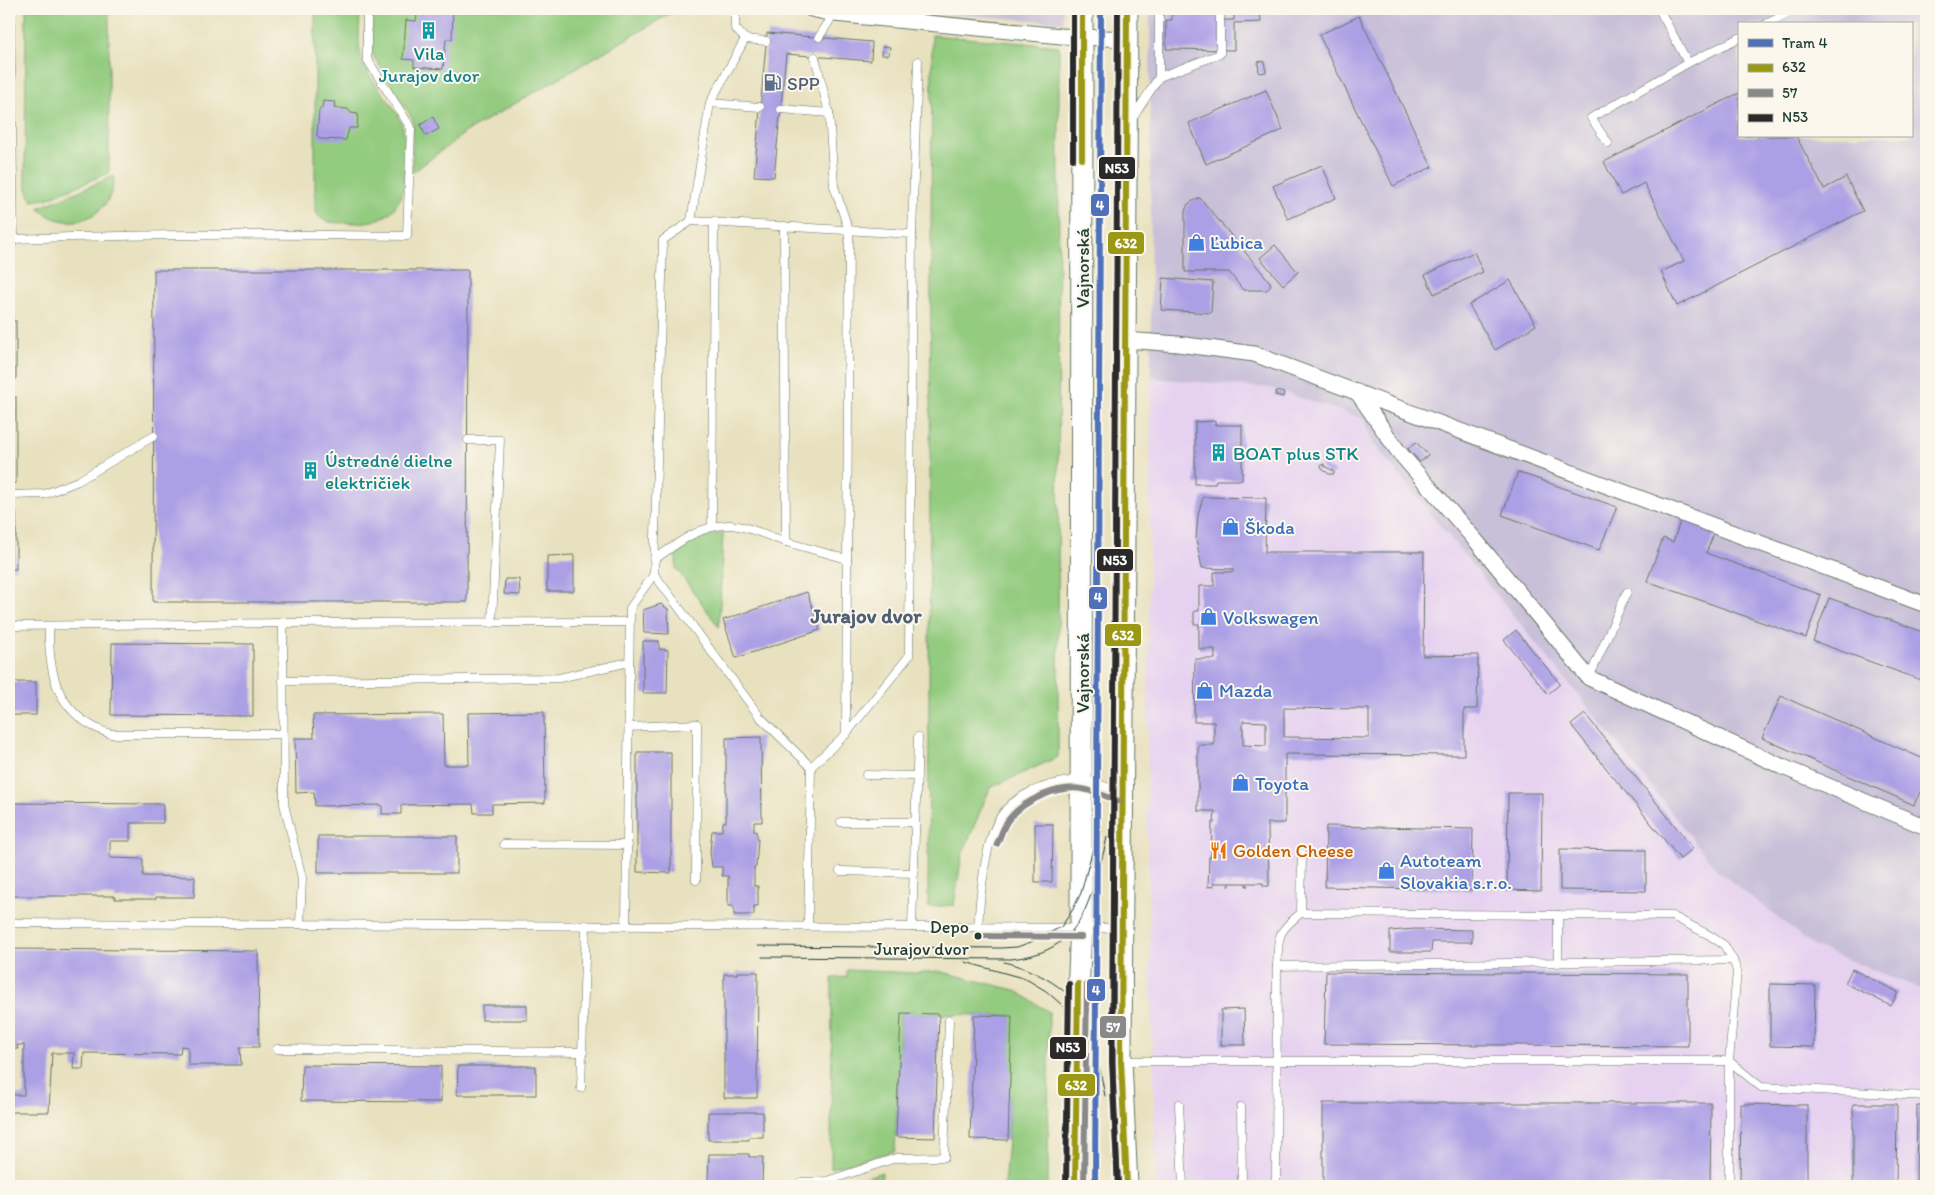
<svg xmlns="http://www.w3.org/2000/svg" width="1935" height="1195" font-family="Itim,sans-serif">
  <rect width="100%" height="100%" fill="#fbf7ec"/>
  <filter id="ink" filterUnits="userSpaceOnUse"><feTurbulence type="fractalNoise" baseFrequency=".02" numOctaves="2"/><feDisplacementMap in="SourceGraphic" scale="10" xChannelSelector="R" yChannelSelector="G"/><feConvolveMatrix kernelMatrix="1 2 1 2 8 2 1 2 1" color-interpolation-filters="sRGB"/></filter>
  <filter id="wash" filterUnits="userSpaceOnUse"><feTurbulence type="fractalNoise" baseFrequency=".0096" numOctaves="4" result="noise"/><feDisplacementMap in="SourceGraphic" scale="20" xChannelSelector="R" yChannelSelector="G"/><feGaussianBlur stdDeviation="1.12" result="paint"/><feColorMatrix in="noise" values="0 0 0 0 0 0 0 0 0 0 0 0 0 0 0 0 0 1.4 0 .05"/><feComposite in="paint" operator="in"/></filter>
  <g filter="url(#wash)">
    <rect width="100%" height="100%" fill="#e8e1bf"/>
    <polygon fill="#e6d2f0" points="1151,378 1271,388 1364,419 1372,442 1589,708 1718,871 1815,947 1926,991 1926,1186 1156,1186 1147,824"/>
    <g fill="#c8bfd8" fill-rule="evenodd">
      <polygon points="870,9 1063,9 1063,22"/>
      <path d="M1150,9H1926V991L1815,947L1718,871L1589,708L1372,442L1364,419L1271,388L1151,378ZM1739,24H1911V136H1739Z"/>
    </g>
    <g fill="#93cb7f" stroke="#59845a">
      <polygon points="26,9 109,9 109,173 46,199 32,201 27,189 25,178"/>
      <path d="M315,9H360C360,27 356,48 364,65C373,86 393,101 401,122C406,136 405,150 405,164C405,204 394,223 351,223C336,222 322,226 315,210Z"/>
      <polygon points="367,9 678,9 466,132 412,173 413,120 366,44"/>
      <polygon points="932,35 1059,46 1058,757 990,788 962,855 954,905 928,907"/>
      <path d="M114,176C114,217 68,236 38,208Z"/>
      <polygon points="723,533 719,627 676,568 676,555 689,541"/>
      <polygon points="847,970 915,973 938,971 1015,990 1049,1012 1048,1186 1004,1186 1008,1140 1011,1016 901,1013 895,1151 831,1168 832,978 847,977"/>
      <polygon points="882,1172 881,1186 839,1186"/>
    </g>
    <g id="blocks">
      <g fill="#ab9fe5" fill-rule="evenodd">
        <polygon points="418,9 453,9 452,39 446,39 443,69 414,67 414,60 403,59 406,20 416,21"/>
        <polygon points="1172,9 1219,9 1219,20 1234,20 1234,9 1260,9 1261,22 1234,23 1234,50 1166,49 1166,20 1172,20"/>
        <polygon points="1359,16 1432,167 1393,186 1319,35"/>
        <polygon points="767,33 872,42 871,61 786,54 774,177 754,176"/>
        <polygon points="883,46 890,47 889,55 882,55"/>
        <polygon points="1264,61 1266,72 1259,73 1258,62"/>
        <polygon points="1266,90 1283,130 1206,164 1189,123"/>
        <polygon points="1739,93 1739,136 1796,136 1824,189 1846,177 1863,211 1677,306 1661,272 1684,261 1644,183 1621,195 1604,162"/>
        <polygon points="323,101 335,102 334,108 348,109 351,113 358,114 357,128 349,128 346,140 320,139 317,135 319,110 322,108"/>
        <polygon points="433,117 439,129 426,136 420,125"/>
        <polygon points="1322,165 1336,198 1288,219 1273,186"/>
        <polygon points="1198,198 1200,198 1270,282 1271,286 1267,290 1243,290 1229,272 1185,272 1185,211 1188,204"/>
        <polygon points="1275,245 1298,272 1283,285 1260,258"/>
        <polygon points="1474,252 1483,272 1434,294 1425,275"/>
        <polygon points="154,270 468,270 467,602 153,602"/>
        <polygon points="1163,278 1213,282 1211,313 1161,310"/>
        <polygon points="1510,280 1536,325 1495,350 1469,305"/>
        <rect x="9" y="321" width="7" height="58"/>
        <polygon points="1276,391 1284,393 1283,397 1275,395"/>
        <rect x="9" y="397" width="7" height="86"/>
        <polygon points="1215,421 1215,425 1242,425 1242,480 1216,480 1215,484 1195,484 1195,422"/>
        <polygon points="1416,442 1428,455 1420,462 1408,449"/>
        <polygon points="1324,464 1324,466 1334,471 1334,474 1329,474 1322,469 1321,465"/>
        <polygon points="1518,472 1617,507 1599,550 1502,515"/>
        <path d="M1203,497L1266,498L1265,552H1424L1423,656L1478,655L1477,709H1464V755L1285,754V823H1268L1269,886H1263V883H1247L1248,886H1246V883H1230V886H1228L1229,883H1213L1214,886L1208,887L1209,857H1211L1212,823H1214L1215,811H1198V745H1214V722H1194L1195,659H1215V649H1199V624H1194V611H1199V586H1214V572H1233V569L1202,568L1196,539L1198,515ZM1284,708L1369,709V738L1284,737ZM1243,721L1266,722V746L1243,745Z"/>
        <rect x="9" y="512" width="7" height="57"/>
        <polygon points="1681,519 1715,531 1706,553 1821,595 1806,638 1647,581 1663,538 1673,542"/>
        <polygon points="574,555 574,591 547,591 547,556"/>
        <polygon points="505,579 519,579 520,595 504,594"/>
        <polygon points="807,592 820,630 736,658 723,620"/>
        <polygon points="1829,598 1926,633 1926,665 1921,680 1813,641"/>
        <polygon points="661,604 668,609 669,634 644,633 643,610"/>
        <polygon points="1516,630 1560,684 1548,694 1504,640"/>
        <polygon points="643,641 659,641 659,649 668,650 667,693 643,693"/>
        <polygon points="112,643 253,644 253,716 111,715"/>
        <rect x="9" y="682" width="27" height="33"/>
        <polygon points="1781,696 1926,760 1926,779 1914,805 1762,738"/>
        <polygon points="544,712 545,803 492,804 492,813 474,813 473,804 401,805 401,814 382,814 382,805 315,806 314,792 296,793 295,738 314,738 313,715 443,714 444,765 469,765 468,713"/>
        <polygon points="1585,714 1693,848 1683,857 1680,859 1571,725"/>
        <polygon points="761,737 762,822 754,822 754,831 756,831 758,840 756,867 754,867 754,886 758,886 758,906 754,906 754,915 734,915 734,906 728,906 728,876 722,876 722,867 712,867 710,851 712,831 722,831 723,822 726,822 726,738"/>
        <polygon points="637,752 671,752 671,873 637,872"/>
        <polygon points="1508,793 1542,793 1541,891 1507,890"/>
        <polygon points="9,803 163,804 163,823 130,823 130,841 110,841 110,858 143,859 143,876 195,877 194,897 156,897 156,899 115,899 115,896 9,896"/>
        <polygon points="1035,824 1053,824 1052,882 1035,882"/>
        <polygon points="1326,826 1473,829 1472,890 1325,887"/>
        <rect x="318" y="836" width="139" height="37"/>
        <polygon points="1560,849 1646,850 1646,891 1560,890"/>
        <polygon points="1415,929 1472,930 1472,942 1432,942 1431,952 1390,952 1390,931"/>
        <polygon points="9,949 258,951 259,1047 240,1047 241,1065 188,1065 188,1047 181,1046 180,1054 84,1053 83,1069 73,1069 74,1053 52,1053 49,1112 9,1112 9,1095 24,1095 24,1045 17,1045 18,1049 9,1049"/>
        <polygon points="1852,969 1898,992 1891,1006 1845,983"/>
        <polygon points="737,972 758,972 757,1098 724,1098 724,974 737,974"/>
        <polygon points="1326,972 1688,974 1688,1046 1324,1044"/>
        <polygon points="1770,984 1815,985 1814,1047 1770,1046"/>
        <rect x="482" y="1005" width="45" height="15"/>
        <polygon points="1244,1009 1245,1045 1221,1045 1221,1010"/>
        <polygon points="901,1013 939,1014 935,1138 896,1137"/>
        <polygon points="974,1015 1012,1016 1008,1140 970,1139"/>
        <polygon points="302,1065 441,1066 441,1102 301,1101"/>
        <polygon points="458,1066 536,1066 536,1095 457,1095"/>
        <polygon points="1323,1103 1711,1103 1710,1186 1323,1186"/>
        <polygon points="1741,1104 1807,1105 1807,1186 1740,1186"/>
        <polygon points="1853,1104 1897,1104 1896,1186 1853,1186"/>
        <polygon points="1917,1106 1926,1106 1926,1186 1916,1186"/>
        <polygon points="708,1112 763,1112 763,1137 749,1137 749,1140 708,1140"/>
        <polygon points="709,1154 749,1154 749,1157 763,1157 762,1182 708,1182"/>
      </g>
    </g>
  </g>
  <g filter="url(#ink)">
    <use href="#blocks" fill-opacity="0" stroke="#657665" stroke-width="1"/>
    <g fill="none" stroke-linecap="round" stroke-linejoin="round">
      <defs>
        <g id="service">
          <polyline points="735,9 735,28 745,39 766,41"/>
          <polyline points="1659,9 1688,63 1739,38"/>
          <polyline points="1766,24 1796,9"/>
          <polyline points="819,37 834,14"/>
          <polyline points="815,57 829,113 834,186 849,231 846,734"/>
          <polyline points="1159,77 1220,54 1220,9"/>
          <polyline points="710,103 745,39"/>
          <polyline points="781,109 829,113"/>
          <polyline points="1132,119 1159,77 1159,9"/>
          <polyline points="1608,143 1591,118 1688,63"/>
          <polyline points="691,221 710,103 760,107"/>
          <polyline points="784,226 786,542 847,559"/>
          <polyline points="912,234 918,61"/>
          <path d="M14,239C145,234 276,234 407,236L411,128L367,59V9"/>
          <polyline points="9,251 14,239 10,9"/>
          <polyline points="468,440 500,440 492,623"/>
          <polyline points="9,495 45,494 78,481 154,436"/>
          <polyline points="712,526 714,221"/>
          <path d="M654,560C676,544 701,524 730,525C748,526 768,536 786,542"/>
          <polyline points="654,574 760,717 811,767"/>
          <polyline points="9,626 283,623"/>
          <path d="M49,626C48,676 58,717 111,734H282"/>
          <polyline points="1589,678 1627,592"/>
          <polyline points="283,681 559,678 629,662"/>
          <polyline points="629,727 697,724 696,880"/>
          <polyline points="866,775 917,776"/>
          <polyline points="841,822 915,822"/>
          <polyline points="504,844 628,845"/>
          <polyline points="840,871 914,873"/>
          <polyline points="1301,913 1672,916 1709,935 1724,945 1733,960"/>
          <polyline points="1558,915 1558,963"/>
          <polyline points="9,923 1121,928"/>
          <polyline points="300,924 302,878 284,804 283,623 629,622"/>
          <polyline points="626,925 630,608 654,574 663,240 691,221 912,234 909,656 846,734 811,767 808,926"/>
          <polyline points="912,927 918,737"/>
          <path d="M978,927C979,908 981,889 984,870C992,824 1001,798 1050,785C1059,783 1069,780 1080,780C1093,781 1108,788 1121,792"/>
          <path d="M1277,966C1279,935 1276,933 1301,913L1302,853"/>
          <polyline points="277,1049 583,1052"/>
          <polyline points="1123,1061 1729,1061 1761,1087 1926,1096"/>
          <polyline points="581,1088 586,925"/>
          <polyline points="1179,1104 1183,1186"/>
          <polyline points="1241,1107 1242,1186"/>
          <polyline points="801,1182 827,1181 896,1158 944,1157 949,1020"/>
          <polyline points="1276,1186 1277,966 1733,960 1737,971 1729,1061 1729,1186"/>
        </g>
        <g id="minor">
          <polyline points="811,9 834,14 1061,36 1127,39"/>
          <polyline points="1125,340 1178,344 1254,354 1926,605"/>
          <polyline points="1357,392 1398,451 1477,542 1589,678 1783,767 1921,825 1926,822"/>
        </g>
        <g id="secondary">
          <polyline points="1075,1186 1077,1025 1081,920 1082,9"/>
          <polyline points="1127,1186 1121,1061 1127,9"/>
        </g>
      </defs>
      <use href="#service" stroke="#657665" stroke-width="9"/>
      <use href="#minor" stroke="#657665" stroke-width="17"/>
      <use href="#secondary" stroke="#657665" stroke-width="23"/>
      <use href="#service" stroke="#fff" stroke-width="8"/>
      <use href="#minor" stroke="#fff" stroke-width="15"/>
      <use href="#secondary" stroke="#fff" stroke-width="21"/>
      <g stroke="#1f3d34" stroke-width="1">
        <polyline points="758,946 1001,948 1017,947 1031,942 1061,927 1072,911 1081,893 1097,833"/>
        <path d="M762,957L1011,959C1067,953 1084,924 1097,874C1101,862 1105,849 1107,837"/>
        <polyline points="965,962 1026,979 1046,991 1062,1005 1071,1014 1081,1036 1095,1097"/>
        <path d="M1004,962C1036,970 1073,989 1087,1021C1097,1044 1100,1072 1105,1096"/>
      </g>
      <defs>
        <g id="bus-1">
          <polyline points="1082,9 1082,159"/>
          <polyline points="1127,9 1121,1061 1127,1186"/>
          <polyline points="1075,1186 1078,984"/>
        </g>
        <g id="bus-2">
          <polyline points="1113,793 1113,1093 1118,1186"/>
          <path d="M997,844C1001,836 1003,826 1009,819C1024,800 1058,785 1082,789C1095,791 1107,797 1119,801"/>
          <polyline points="978,936 1081,937"/>
          <polyline points="1084,1186 1087,985"/>
        </g>
        <g id="bus-3">
          <polyline points="1073,9 1073,159"/>
          <polyline points="1118,9 1112,1061 1118,1186"/>
          <polyline points="1066,1186 1069,984"/>
        </g>
      </defs>
      <use href="#bus-1" stroke="#fbf7ec" stroke-width="10"/>
      <use href="#bus-2" stroke="#fbf7ec" stroke-width="10"/>
      <use href="#bus-3" stroke="#fbf7ec" stroke-width="10"/>
      <use href="#bus-1" stroke="#9b9815" stroke-width="6"/>
      <use href="#bus-2" stroke="#898989" stroke-width="6"/>
      <use href="#bus-3" stroke="#2b2a29" stroke-width="6"/>
      <defs>
        <polyline id="tram-1" points="1095,1186 1101,9"/>
      </defs>
      <use href="#tram-1" stroke="#fbf7ec" stroke-width="10"/>
      <use href="#tram-1" stroke="#5071b9" stroke-width="6"/>
    </g>
  </g>
  <defs>
    <symbol id="building-bare" viewBox="-9 -9 18 18"><path d="M-4-6H4V6H1V3H-1V6H-4ZM-2.5-4.3h1.7v1.8h-1.7ZM.8-4.3h1.7v1.8H.8ZM-2.5-1h1.7V.8h-1.7ZM.8-1h1.7V.8H.8Z" fill="#0f9aa8" stroke="#fbf7ec" stroke-width="2.5" paint-order="stroke"/></symbol>
    <symbol id="fuel-bare" viewBox="-9 -9 18 18"><path d="M-5.5-6h7V0h2V4h1.3V-2.5L3-4.5l.8-.8L6-3V5H2.5V1h-1V6h-7ZM-4.2-4.7v3.2H.2V-4.7Z" fill="#5c6f8a" stroke="#fbf7ec" stroke-width="2.5" paint-order="stroke"/></symbol>
    <symbol id="shop-bare" viewBox="-9 -9 18 18"><path d="M-5-2.5h2.3a2.7 3.5 0 0 1 5.4 0H5L5.5 6h-11ZM-1.5-2.5h3a1.5 2.3 0 0 0-3 0Z" fill="#3f7fe0" stroke="#fbf7ec" stroke-width="2.5" paint-order="stroke"/></symbol>
    <symbol id="restaurant-bare" viewBox="-9 -9 18 18"><path d="M-5-6h1v4h1v-4h1v4h1v-4h1v5L-1.5 .5V6h-2V.5L-5-1ZM5-6V6H3V1.5H1.5Q1.5-4 5-6Z" fill="#e8710a" stroke="#fbf7ec" stroke-width="2.5" paint-order="stroke"/></symbol>
  </defs>
  <g fill-rule="evenodd">
    <use href="#building-bare" x="416" y="18" width="25" height="25"/>
    <use href="#fuel-bare" x="760" y="70" width="25" height="25"/>
    <use href="#shop-bare" x="1184" y="230" width="25" height="25"/>
    <use href="#building-bare" x="1206" y="440" width="25" height="25"/>
    <use href="#building-bare" x="298" y="458" width="25" height="25"/>
    <use href="#shop-bare" x="1218" y="514" width="25" height="25"/>
    <use href="#shop-bare" x="1196" y="604" width="25" height="25"/>
    <use href="#shop-bare" x="1192" y="678" width="25" height="25"/>
    <use href="#shop-bare" x="1228" y="770" width="25" height="25"/>
    <use href="#restaurant-bare" x="1206" y="838" width="25" height="25"/>
    <use href="#shop-bare" x="1374" y="858" width="25" height="25"/>
  </g>
  <circle fill="#1f3d34" stroke="#fbf7ec" stroke-width="2" cx="978" cy="936" r="4.5"/>
  <g text-anchor="middle" stroke-width="4" stroke-linejoin="round" paint-order="stroke">
    <g font-size="18" fill="#1f3d34" stroke="#fbf7ec" text-anchor="end">
      <text x="969" y="933">Depo<tspan x="969" dy="22">Jurajov dvor</tspan></text>
    </g>
    <g font-size="19" fill="#0d838f" stroke="#fbf7ec" text-anchor="start">
      <text x="429" y="60" text-anchor="middle">Vila<tspan x="429" dy="22">Jurajov dvor</tspan></text>
      <text x="1233" y="460">BOAT plus STK</text>
      <text x="325" y="467">Ústredné dielne<tspan x="325" dy="22">električiek</tspan></text>
    </g>
    <g font-size="19" fill="#4e5e75" stroke="#fbf7ec" text-anchor="start">
      <text x="787" y="90">SPP</text>
    </g>
    <g font-size="19" fill="#366cbe" stroke="#fbf7ec" text-anchor="start">
      <text x="1210" y="249">Ľubica</text>
      <text x="1245" y="534">Škoda</text>
      <text x="1223" y="624">Volkswagen</text>
      <text x="1219" y="697">Mazda</text>
      <text x="1255" y="790">Toyota</text>
      <text x="1400" y="867">Autoteam<tspan x="1400" dy="22">Slovakia s.r.o.</tspan></text>
    </g>
    <g font-size="19" fill="#1f3d34" stroke="#fbf7ec">
      <text transform="translate(1082 268) rotate(-90)" y="7">Vajnorská</text>
      <text transform="translate(1082 673) rotate(-90)" y="7">Vajnorská</text>
    </g>
    <g font-size="19" fill="#c56008" stroke="#fbf7ec" text-anchor="start">
      <text x="1233" y="857">Golden Cheese</text>
    </g>
    <g font-size="21" font-weight="bold" fill="#505f72" stroke="#fbf7ec">
      <text x="866" y="623">Jurajov dvor</text>
    </g>
  </g>
  <g stroke="#fbf7ec" stroke-width="2">
    <rect x="1098" y="156" width="38" height="24" rx="5" fill="#2b2a29"/>
    <rect x="1090" y="193" width="20" height="24" rx="5" fill="#5071b9"/>
    <rect x="1107" y="231" width="38" height="24" rx="5" fill="#9b9815"/>
    <rect x="1096" y="548" width="38" height="24" rx="5" fill="#2b2a29"/>
    <rect x="1088" y="586" width="20" height="24" rx="5" fill="#5071b9"/>
    <rect x="1104" y="623" width="38" height="24" rx="5" fill="#9b9815"/>
    <rect x="1086" y="978" width="20" height="24" rx="5" fill="#5071b9"/>
    <rect x="1099" y="1015" width="28" height="24" rx="5" fill="#898989"/>
    <rect x="1049" y="1036" width="38" height="24" rx="5" fill="#2b2a29"/>
    <rect x="1057" y="1073" width="39" height="24" rx="5" fill="#9b9815"/>
  </g>
  <g font-size="14" text-anchor="middle" font-weight="bold" fill="#fff">
    <text x="1117" y="173">N53</text>
    <text x="1100" y="210">4</text>
    <text x="1126" y="248">632</text>
    <text x="1115" y="565">N53</text>
    <text x="1098" y="602">4</text>
    <text x="1123" y="640">632</text>
    <text x="1096" y="995">4</text>
    <text x="1113" y="1032">57</text>
    <text x="1068" y="1052">N53</text>
    <text x="1076" y="1090">632</text>
  </g>
  <rect width="1935" height="1195" fill="none" stroke="#fbf7ec" stroke-width="30"/>
  <rect x="1738" y="22" width="175" height="115" fill="#fbf7ec" stroke="#a3ada2"/>
  <rect x="1748" y="39" width="25" height="8" fill="#5071b9" stroke="#a3ada2"/>
  <text x="1782" y="48" font-size="15" fill="#1f3d34">Tram 4</text>
  <rect x="1748" y="64" width="25" height="8" fill="#9b9815" stroke="#a3ada2"/>
  <text x="1782" y="72" font-size="15" fill="#1f3d34">632</text>
  <rect x="1748" y="89" width="25" height="8" fill="#898989" stroke="#a3ada2"/>
  <text x="1782" y="98" font-size="15" fill="#1f3d34">57</text>
  <rect x="1748" y="114" width="25" height="8" fill="#2b2a29" stroke="#a3ada2"/>
  <text x="1782" y="122" font-size="15" fill="#1f3d34">N53</text>
</svg>
